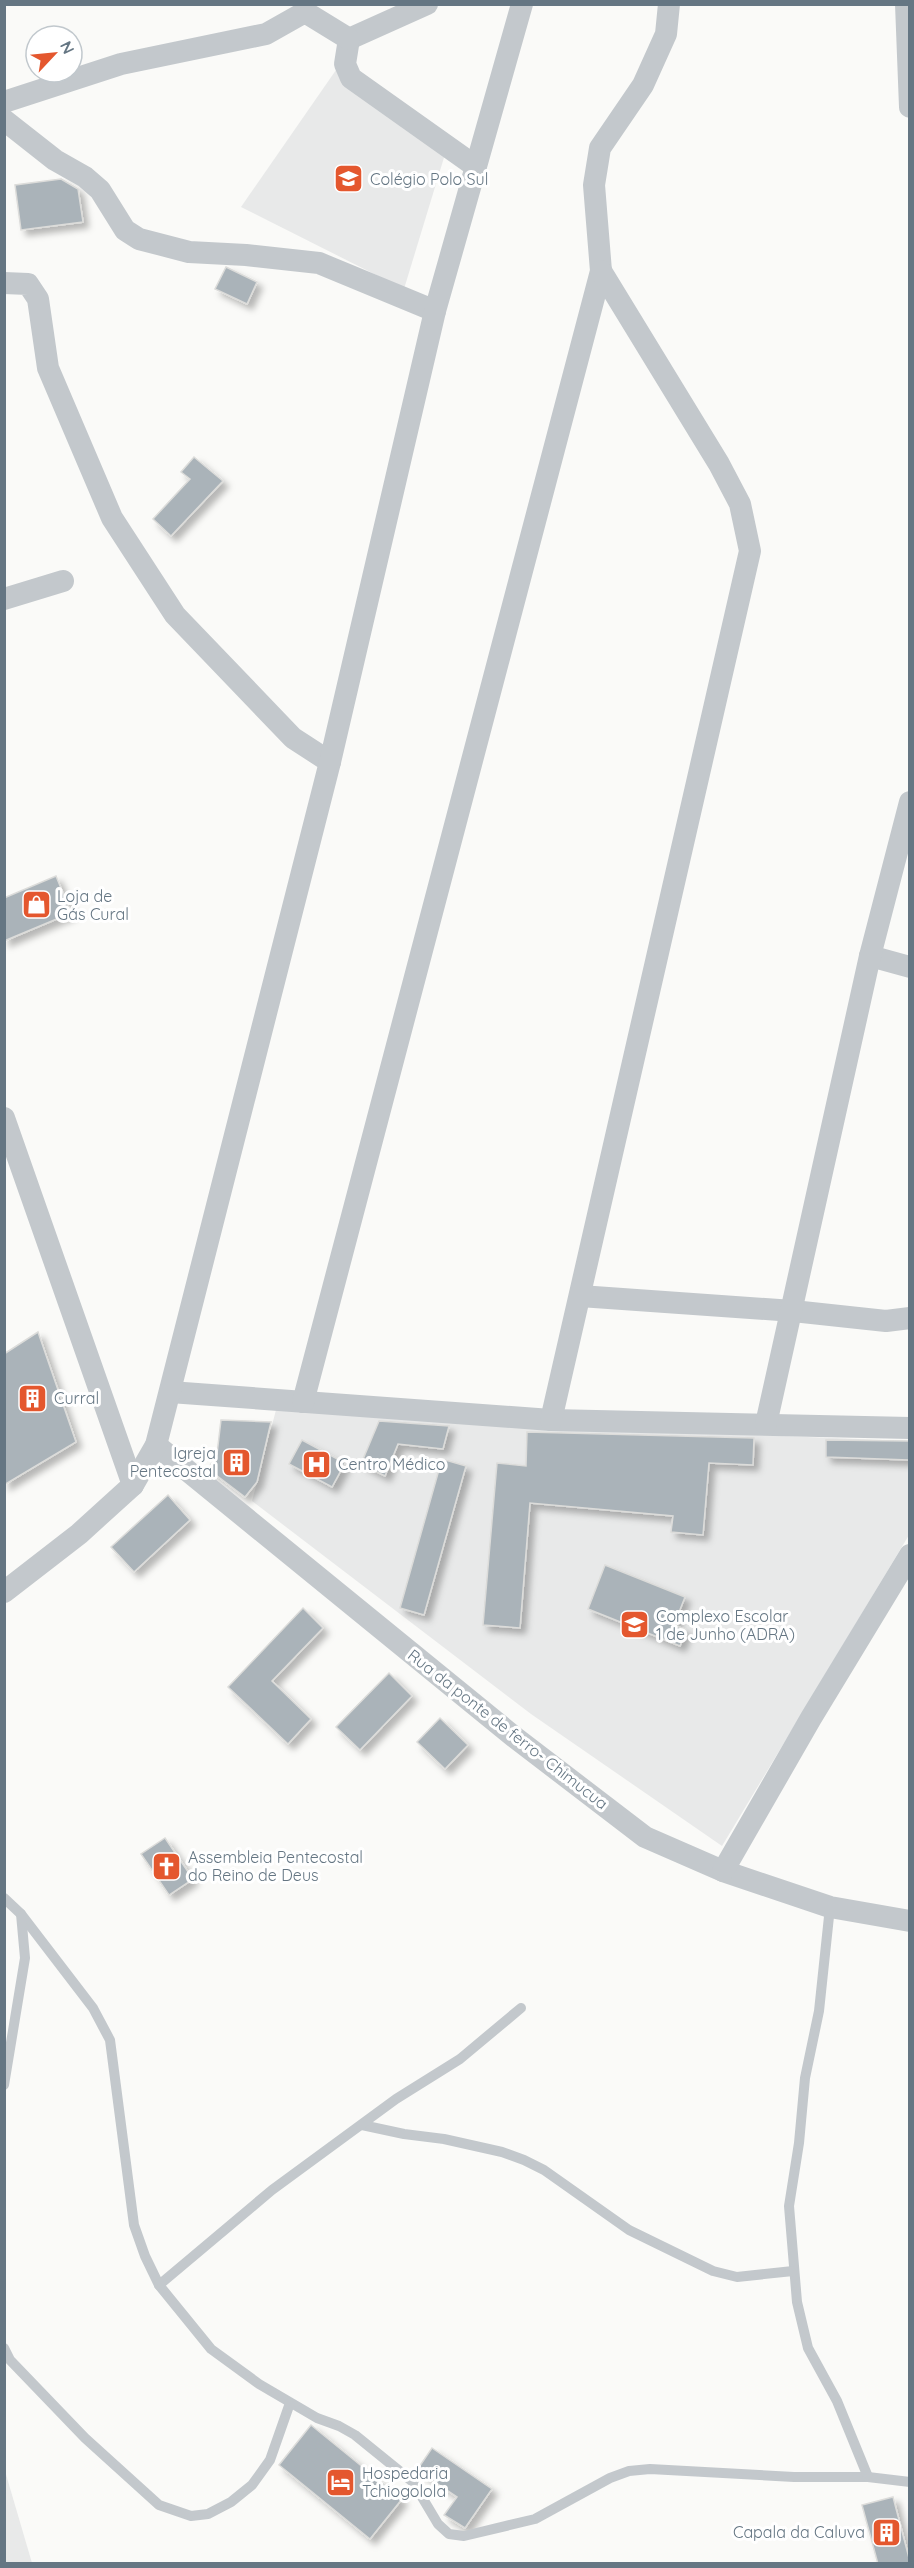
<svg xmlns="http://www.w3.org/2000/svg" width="914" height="2568" font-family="Quicksand,sans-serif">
  <defs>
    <filter id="shadow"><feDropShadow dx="5.5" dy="5.5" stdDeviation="3" flood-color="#0004"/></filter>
  </defs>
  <rect width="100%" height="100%" fill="#fafaf8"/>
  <g fill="#e8e9e9">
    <polygon points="336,70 446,151 404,289 241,207"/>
    <polygon points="276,1410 527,1426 909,1441 909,1535 722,1846 531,1714 252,1501"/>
    <polygon points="5,2471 32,2563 5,2563"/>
  </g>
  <g fill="#aab3b9" stroke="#dcdcda" stroke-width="1.5" filter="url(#shadow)">
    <polygon points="61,179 78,189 83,222 21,230 15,185"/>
    <polygon points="226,267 257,282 247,304 215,289"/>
    <polygon points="194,457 223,481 171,536 153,519 190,479 181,472"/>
    <polygon points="56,876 71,913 4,941 4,898"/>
    <polygon points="38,1332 76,1442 4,1485 4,1354"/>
    <polygon points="221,1420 271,1422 257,1482 245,1497 208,1469 217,1454"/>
    <polygon points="379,1421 449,1426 443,1449 398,1444 385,1476 361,1464"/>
    <polygon points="527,1432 754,1438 753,1465 709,1463 703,1535 671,1532 673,1516 530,1503 520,1628 483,1625 497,1463 526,1466"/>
    <polygon points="302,1440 345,1463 332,1487 289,1464"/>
    <polygon points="826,1440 909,1441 909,1460 826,1457"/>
    <polygon points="442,1459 466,1466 424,1615 400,1608"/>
    <polygon points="168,1495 190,1520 134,1572 111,1547"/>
    <polygon points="605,1565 685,1597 674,1625 686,1630 680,1646 588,1609"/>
    <polygon points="303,1608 323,1628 272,1681 311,1719 288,1744 228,1687"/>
    <polygon points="389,1673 412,1696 360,1750 336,1727"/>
    <polygon points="440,1718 468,1745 445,1769 417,1742"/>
    <polygon points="165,1838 193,1879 169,1895 141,1854"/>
    <polygon points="311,2425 402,2499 370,2539 279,2465"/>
    <polygon points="432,2448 492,2489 465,2528 444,2515 457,2497 417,2470"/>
    <polygon points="893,2497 909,2558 909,2564 878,2564 862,2505"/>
  </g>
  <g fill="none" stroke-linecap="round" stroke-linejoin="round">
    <g stroke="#c3c8cc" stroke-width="10">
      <polyline points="4,1898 21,1914 93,2008 110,2040 134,2225 145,2256 159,2285 211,2349 259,2384 317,2418 339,2426 355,2435 413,2482 438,2524 449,2534 464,2536 535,2519 610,2478 629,2471 650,2469 794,2477 868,2477 910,2482"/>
      <polyline points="830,1907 819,2011 805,2078 799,2143 789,2206 797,2302 808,2348 837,2401 868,2477"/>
      <polyline points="4,2085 25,1958 21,1914"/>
      <polyline points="362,2125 404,2134 444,2139 502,2152 524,2160 544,2170 629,2230 713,2271 737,2277 793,2271"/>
      <polyline points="159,2285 272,2190 396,2099 460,2059 521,2008"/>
      <polyline points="4,2348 10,2360 85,2438 159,2505 191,2516 208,2514 231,2502 252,2485 270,2460 290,2403"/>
    </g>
    <g stroke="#c3c8cc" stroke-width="22">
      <polyline points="906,4 910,107"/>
      <polyline points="349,39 345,64 351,78 475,166"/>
      <polyline points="349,39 427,4"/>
      <polyline points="4,102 121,64 266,34 305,12 349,39"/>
      <polyline points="4,120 55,160 85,177 100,190 125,230 139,239 189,252 246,255 319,263 435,311"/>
      <polyline points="4,283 28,284 38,299 48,368 112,518 175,615 293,738 330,762"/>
      <polyline points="4,599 63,581"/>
      <polyline points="870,956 910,967"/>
      <polyline points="4,1118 133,1485"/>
      <polyline points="580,1296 793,1311 886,1321 910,1318"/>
      <polyline points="170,1392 551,1420 910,1428"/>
      <polyline points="303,1402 601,271 594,185 600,148 643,85 666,34 669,4"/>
      <polyline points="551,1420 750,551 740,504 719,464 601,271"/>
      <polyline points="766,1424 870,956 910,802"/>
      <polyline points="156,1445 513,1736 645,1837 723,1871 830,1907 910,1921"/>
      <polyline points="4,1592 79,1534 133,1485 156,1445 330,762 435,311 522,4"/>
      <polyline points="723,1871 811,1718 910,1555"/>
    </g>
  </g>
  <defs>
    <symbol id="school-square" viewBox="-11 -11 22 22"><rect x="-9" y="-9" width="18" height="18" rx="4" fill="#e4572e" stroke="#fff"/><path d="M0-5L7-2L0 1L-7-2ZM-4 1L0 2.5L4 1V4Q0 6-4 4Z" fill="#fff"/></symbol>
    <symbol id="shop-square" viewBox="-11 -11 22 22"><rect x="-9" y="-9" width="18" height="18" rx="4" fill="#e4572e" stroke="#fff"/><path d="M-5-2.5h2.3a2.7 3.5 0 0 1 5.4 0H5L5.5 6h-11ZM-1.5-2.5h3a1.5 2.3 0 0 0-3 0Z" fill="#fff"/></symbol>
    <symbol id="building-square" viewBox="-11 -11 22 22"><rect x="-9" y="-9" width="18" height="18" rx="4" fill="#e4572e" stroke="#fff"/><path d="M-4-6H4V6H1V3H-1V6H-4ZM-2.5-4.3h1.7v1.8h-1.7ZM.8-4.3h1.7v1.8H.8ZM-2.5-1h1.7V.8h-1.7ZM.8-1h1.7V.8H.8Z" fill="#fff"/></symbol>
    <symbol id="hospital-square" viewBox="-11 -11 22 22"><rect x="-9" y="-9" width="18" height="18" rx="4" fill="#e4572e" stroke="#fff"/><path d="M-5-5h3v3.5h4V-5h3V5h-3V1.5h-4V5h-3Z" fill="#fff"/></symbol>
    <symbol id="church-square" viewBox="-11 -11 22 22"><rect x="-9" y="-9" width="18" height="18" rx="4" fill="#e4572e" stroke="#fff"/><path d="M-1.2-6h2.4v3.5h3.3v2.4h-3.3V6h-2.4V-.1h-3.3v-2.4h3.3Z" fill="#fff"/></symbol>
    <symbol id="hotel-square" viewBox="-11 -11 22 22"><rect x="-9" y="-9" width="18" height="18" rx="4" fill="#e4572e" stroke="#fff"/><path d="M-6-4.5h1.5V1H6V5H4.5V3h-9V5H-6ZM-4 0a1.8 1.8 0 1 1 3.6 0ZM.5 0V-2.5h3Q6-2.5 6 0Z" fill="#fff"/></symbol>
  </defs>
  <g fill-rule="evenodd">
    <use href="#school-square" x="332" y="162" width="33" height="33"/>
    <use href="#shop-square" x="20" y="888" width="33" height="33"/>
    <use href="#building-square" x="16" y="1382" width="33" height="33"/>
    <use href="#building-square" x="220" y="1446" width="33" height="33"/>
    <use href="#hospital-square" x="300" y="1448" width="33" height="33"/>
    <use href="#school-square" x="618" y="1608" width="33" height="33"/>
    <use href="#church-square" x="150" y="1850" width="33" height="33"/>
    <use href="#hotel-square" x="324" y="2466" width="33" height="33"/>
    <use href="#building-square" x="870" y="2516" width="33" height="33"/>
  </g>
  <g text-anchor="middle" stroke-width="6" stroke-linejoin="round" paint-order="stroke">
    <g font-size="16" fill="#657683" stroke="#fff" text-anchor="start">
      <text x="370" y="185">Colégio Polo Sul</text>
      <text x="57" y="902">Loja de<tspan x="57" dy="18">Gás Cural</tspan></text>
      <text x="54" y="1404">Curral</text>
      <text x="216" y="1459" text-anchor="end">Igreja<tspan x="216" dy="18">Pentecostal</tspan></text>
      <text x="338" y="1470">Centro Médico</text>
      <text x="656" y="1622">Complexo Escolar<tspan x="656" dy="18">1 de Junho (ADRA)</tspan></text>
      <text x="188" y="1863">Assembleia Pentecostal<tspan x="188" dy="18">do Reino de Deus</tspan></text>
      <text x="362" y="2479">Hospedaria<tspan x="362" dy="18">Tchiogolola</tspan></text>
      <text x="865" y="2538" text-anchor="end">Capala da Caluva</text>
    </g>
    <g font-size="16" fill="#657683" stroke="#fff">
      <text transform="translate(508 1729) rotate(38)" y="6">Rua da ponte de ferro- Chimucua</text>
    </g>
  </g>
  <rect width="914" height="2568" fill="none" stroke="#657683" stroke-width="12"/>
  <g transform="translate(54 54) rotate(64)"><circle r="28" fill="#ffffff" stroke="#c1c8cd" stroke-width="1.5"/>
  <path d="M0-4.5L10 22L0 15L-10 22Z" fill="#e4572e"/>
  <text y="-9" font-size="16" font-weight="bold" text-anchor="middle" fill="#657683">N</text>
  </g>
</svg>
